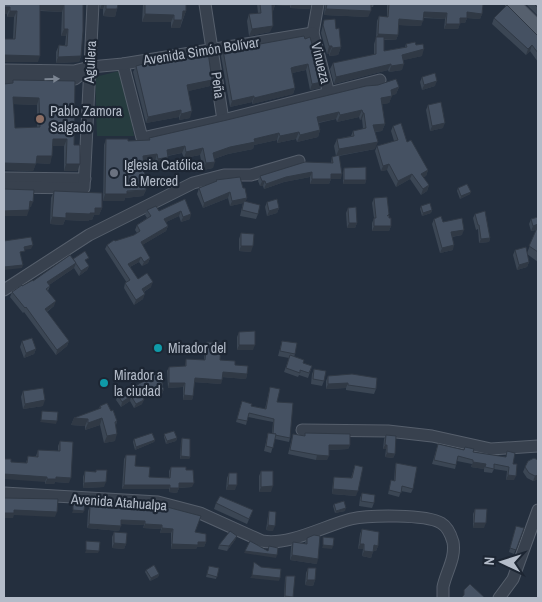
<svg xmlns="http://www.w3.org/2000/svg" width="542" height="602" font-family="'Archivo Narrow',sans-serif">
  <rect width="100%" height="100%" fill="#242f3e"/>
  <polygon fill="#263c3f" points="123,70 134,136 97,136 95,77"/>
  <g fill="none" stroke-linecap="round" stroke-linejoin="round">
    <defs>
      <g id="minor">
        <polyline points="205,4 223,120"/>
        <polyline points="318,4 313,33 329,94"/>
        <polyline points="123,64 142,138 223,120 380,80"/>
        <polyline points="90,67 123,64 313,33"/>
        <polyline points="4,70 74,71 90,67 75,79 4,80"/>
        <polyline points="4,178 85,179"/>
        <polyline points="4,187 84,188 93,4"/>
        <polyline points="4,290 89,235 193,183 224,175 251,175 299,161"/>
        <polyline points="302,430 388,431 432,436 491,449 538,446"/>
        <path d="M4,493L158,502L200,513L262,541C289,546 324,526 351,519C369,515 426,514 441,523C448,527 451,535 453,542C456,558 446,572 443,587C443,590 443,595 443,598"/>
        <polyline points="499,598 513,579 538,510"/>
      </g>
      <polyline id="major" points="513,4 538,28"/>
    </defs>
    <use href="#minor" stroke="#565f6c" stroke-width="13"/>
    <use href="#major" stroke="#414a57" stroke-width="16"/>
    <use href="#minor" stroke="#38414e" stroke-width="11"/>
    <use href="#major" stroke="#56606e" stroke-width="14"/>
  </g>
  <g fill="#3b4654" fill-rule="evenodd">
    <polygon points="4,4 83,4 81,56 79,62 56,63 56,52 59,45 65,45 66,36 61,36 62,12 40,11 38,62 4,62 4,39 13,39 14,17 7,17 7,14"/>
    <polygon points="100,4 118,4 115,17 103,16 103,9 100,9"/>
    <polygon points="143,4 186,4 186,11 180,28 171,28 171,22 142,22"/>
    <polygon points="213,4 311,4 310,9 290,8 290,6 275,5 273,11 272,11 270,32 249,36 247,21 249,14 258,13 257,4"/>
    <polygon points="325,4 374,4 373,7 371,7 368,17 324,15"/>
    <polygon points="387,4 483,4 482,14 480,19 467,18 465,23 460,23 458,29 444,29 445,19 423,18 421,26 399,25 398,35 396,40 384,40 384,51 405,47 406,44 416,45 422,56 403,60 402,70 389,72 388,70 334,84 330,69 333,63 374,55 374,44 376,38 377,21 379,16 387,17"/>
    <polygon points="526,4 538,4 538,16"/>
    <polygon points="494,18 538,36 538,62 530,51 526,55 492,24"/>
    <polygon points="324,20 336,29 341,47 338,55 329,56 329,54 327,54 321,33"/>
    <polygon points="304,36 322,82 320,88 310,90 306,70 292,73 295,88 293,94 252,104 252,102 230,107 221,56 223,50 259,46 260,44"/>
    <polygon points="136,66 210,86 188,91 190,118 179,120 179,117 146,123 133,72"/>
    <polygon points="422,77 435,86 422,90 420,82"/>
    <path d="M13,80L75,81L74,145L80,164L77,171H64V146H53L50,164L36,163L33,171L4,170L12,83ZM13,104L37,105V127L15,128Z"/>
    <polygon points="399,87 396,94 392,95 389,103 382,104 385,124 382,131 375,132 375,149 339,156 341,179 331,179 329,184 310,184 310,177 284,182 264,189 263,186 260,186 258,181 260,176 331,163 332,157 336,156 334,146 337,139 351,136 353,131 363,129 362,119 360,120 359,117 337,122 336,119 319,123 320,130 318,137 297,142 296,139 277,143 277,140 254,145 253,149 228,154 214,159 213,168 203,170 200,155 184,158 182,153 168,156 166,164 156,165 155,161 144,162 146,190 143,196 125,198 124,201 103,201 104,145 106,139 128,141 149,140 149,138"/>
    <polygon points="428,105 443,128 430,131 426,110"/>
    <polygon points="393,126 407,142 428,170 426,176 423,177 429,185 427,191 421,195 410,179 396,187 387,170 381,171 375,151 377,146 394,141 391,131"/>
    <polygon points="344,168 366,180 365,184 343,184 343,172"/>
    <polygon points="216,180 243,188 247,198 245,202 258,214 256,219 240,216 243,203 230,206 228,198 203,208 197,194 199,188 215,182"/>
    <polygon points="458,188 470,194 460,199 457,191"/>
    <polygon points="54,191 102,208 99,215 94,215 92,220 89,220 88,221 65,220 63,225 50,224 51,198"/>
    <polygon points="374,198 388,215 391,226 389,231 372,231 372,223 374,218 372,203"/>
    <polygon points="185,199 190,219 181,222 179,216 166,222 168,226 166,231 142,245 150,258 148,263 142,266 139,262 130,267 138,279 151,287 144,292 143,299 134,305 124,288 125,283 127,283 105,249 107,245 134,235 137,233 135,230 137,225 147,218 145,215 147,210 159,211"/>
    <polygon points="267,202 279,208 277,213 267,216 265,207"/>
    <polygon points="421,206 432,210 431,213 422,216 420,209"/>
    <polygon points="348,208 357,223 355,228 347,228 346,213"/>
    <polygon points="475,214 490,238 489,242 479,243 478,229 476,230 473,218"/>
    <polygon points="538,217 538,262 527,254 529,262 527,267 517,270 513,255 515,250 527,253 536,230 531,231 529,224 531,219"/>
    <polygon points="434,219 443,222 462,235 452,237 453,250 440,253 432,224"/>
    <polygon points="241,233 251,252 239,251 239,239"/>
    <polygon points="73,259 87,263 89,266 87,270 79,276 74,268 49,285 50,286 48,291 54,306 47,312 69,341 67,346 56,355 24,312 23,313 10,297 12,292 33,281"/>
    <polygon points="239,332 253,350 237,350 237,337"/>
    <polygon points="22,341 36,349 34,354 24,358 20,347"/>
    <polygon points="282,341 295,354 294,357 303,363 312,366 308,378 299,375 298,377 284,372 289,358 278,356"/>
    <polygon points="207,342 220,360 235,365 247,374 246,379 222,377 221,384 194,382 193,396 192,400 183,400 183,387 168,388 167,371 169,367 185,366 186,359 204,360 205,346"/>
    <polygon points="314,369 324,381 322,386 311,384 312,374"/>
    <polygon points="328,376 376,389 374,394 346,390 346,388 326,389 326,381"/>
    <polygon points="163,384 162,387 164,389 162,394 156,397 154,392 143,399 142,404 134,408 130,401 121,407 116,400 118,395 136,386"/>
    <polygon points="270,387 290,438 289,442 275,439 271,453 264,451 268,433 272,433 273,422 248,417 246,425 236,422 241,404 265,409"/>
    <polygon points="23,391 43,406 23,409 21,397"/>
    <polygon points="100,406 117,421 116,425 115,441 104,443 100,425 85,430 85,426 71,425 74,418 99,409"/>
    <polygon points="305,433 350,445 348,449 329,450 327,460 316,460 288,454 293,434 304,436"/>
    <polygon points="164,434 177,438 176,441 166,444 164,437"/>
    <polygon points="386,435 395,454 393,458 385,457 386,449 383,449 384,439"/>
    <polygon points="182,438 190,457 189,459 180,459 181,441"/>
    <polygon points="134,439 155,440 154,442 135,450 133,442"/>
    <polygon points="60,441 69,483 55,482 54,484 45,484 45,482 11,462 26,463 28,456 36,456 38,450 58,451 58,446"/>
    <polygon points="438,444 464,450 465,447 473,452 506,457 507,451 513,464 514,480 506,480 507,471 494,469 492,473 484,472 484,469 471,467 472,464 457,461 455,469 432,464"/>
    <polygon points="126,455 135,466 149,477 169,478 169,471 171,467 186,470 192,487 179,488 177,493 169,492 169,489 122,489 124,459"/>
    <polygon points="538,460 538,478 536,480 533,481 527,478 523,472 525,467"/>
    <polygon points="396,463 413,489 411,493 401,491 399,497 388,494 391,480 394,481 395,467"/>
    <polygon points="355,465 356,496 332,494 333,481 334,477 351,478"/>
    <polygon points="96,470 104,487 83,488 83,477 85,471 96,472"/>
    <polygon points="261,471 271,492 259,492 259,476"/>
    <polygon points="229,473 235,490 226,490 227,478"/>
    <polygon points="362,493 374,503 372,508 359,506 360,498"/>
    <polygon points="216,503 253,510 247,524 214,509"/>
    <polygon points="334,504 345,511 335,513 333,506"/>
    <polygon points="127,505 195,532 206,542 204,547 197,547 196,549 171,549 171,533 160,533 161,529 143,528 144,525 121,524 119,531 87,528 88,511 90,506 126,509"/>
    <polygon points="475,509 484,528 473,528 473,514"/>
    <polygon points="269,511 273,531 266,530 268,516"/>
    <polygon points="524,528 514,554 509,552 515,530"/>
    <polygon points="362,529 378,546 376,551 373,551 371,558 362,556 363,549 358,549 360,534"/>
    <polygon points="114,532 126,544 124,549 112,548 112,537"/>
    <polygon points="237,536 235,540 227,551 218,549 219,545"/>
    <polygon points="307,538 317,564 290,560 291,547 293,542 305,543"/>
    <polygon points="209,566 219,568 216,579 206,577"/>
    <polygon points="308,568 315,580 313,586 305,585 306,573"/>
    <polygon points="146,570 159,574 158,577 150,581 145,572"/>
    <polygon points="286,576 293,597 293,598 284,598 285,578"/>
  </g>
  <g fill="#303945">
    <polygon points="40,4 64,5 62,12 38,10"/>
    <polygon points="102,4 105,4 103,9 100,9"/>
    <polygon points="274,4 291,4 290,6 275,5 273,11 269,11 272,5"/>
    <polygon points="292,4 311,4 310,9 290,8"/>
    <polygon points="4,7 10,7 7,14 4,14"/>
    <polygon points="106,9 117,9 115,17 103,16"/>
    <polygon points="326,9 371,11 368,17 324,15"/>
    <polygon points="10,11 17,11 14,17 7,17"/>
    <polygon points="183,11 186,11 183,19 180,19"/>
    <polygon points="424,12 447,13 445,19 422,17"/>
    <polygon points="467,12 482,14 480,19 465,18"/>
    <polygon points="145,14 174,15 171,22 142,22"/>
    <polygon points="460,18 467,18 465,23 458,23"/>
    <polygon points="399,19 423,21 421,26 397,25"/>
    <polygon points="174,20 182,20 180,28 171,28"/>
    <polygon points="446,24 460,24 458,29 444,29"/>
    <polygon points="273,26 270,32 249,36 252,29"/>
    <polygon points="64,29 68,29 66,36 61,36"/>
    <polygon points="378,34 398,35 396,40 376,39"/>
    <polygon points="532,45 530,51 526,55 528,49"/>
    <polygon points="329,46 332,46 329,54 327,54"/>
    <polygon points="341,47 338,55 329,56 332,48"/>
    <polygon points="424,49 422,56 400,61 402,55"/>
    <polygon points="4,55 40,56 38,62 4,62"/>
    <polygon points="81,56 79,62 56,63 58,57"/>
    <polygon points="308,64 306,70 292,73 291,68"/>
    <polygon points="391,64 388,70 334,84 336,77"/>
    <polygon points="404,64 402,70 389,72 391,66"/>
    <polygon points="212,80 210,86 185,92 187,85"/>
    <polygon points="437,81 435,86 422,90 424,85"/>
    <polygon points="322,82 320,88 310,90 312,84"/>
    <polygon points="399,87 396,94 388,97 392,96 389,103 379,105 381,98 391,90"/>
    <polygon points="295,88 293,94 252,104 254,98"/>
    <polygon points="254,96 252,102 230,107 232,101"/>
    <polygon points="13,97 39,98 37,105 10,104"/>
    <polygon points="181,110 179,117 146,123 148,117"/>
    <polygon points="362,110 359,117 337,122 340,115"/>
    <polygon points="192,111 190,118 179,120 181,114"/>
    <polygon points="339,112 336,119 315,123 317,117"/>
    <polygon points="363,113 364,113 362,119 360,120"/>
    <polygon points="445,123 443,128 430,131 432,126"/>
    <polygon points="385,124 382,131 370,132 373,125"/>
    <polygon points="320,130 318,137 297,142 300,135"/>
    <polygon points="299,132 296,139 277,143 280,136"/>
    <polygon points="279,133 277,140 254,145 253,149 228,154 211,160 213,153 254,139"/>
    <polygon points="53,139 67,139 64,146 50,146"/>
    <polygon points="378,142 375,149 336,156 339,149"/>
    <polygon points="185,146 182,153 165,156 167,150"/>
    <polygon points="203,148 200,155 184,158 186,152"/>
    <polygon points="157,154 155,161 141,163 143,156"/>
    <polygon points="37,156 52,156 50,164 34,163"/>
    <polygon points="168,157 166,164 156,165 158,159"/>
    <polygon points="215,162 213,168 203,170 206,163"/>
    <polygon points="4,163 36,164 33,171 4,170"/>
    <polygon points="66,164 80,164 77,171 64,171"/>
    <polygon points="389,164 387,170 381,171 383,166"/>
    <polygon points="428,170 426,176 419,179 421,174"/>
    <polygon points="312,172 310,177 284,182 264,189 266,184 286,177"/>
    <polygon points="331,174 342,174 341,179 329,179"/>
    <polygon points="412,174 410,179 396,187 398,181"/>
    <polygon points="312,179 331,179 329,184 310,184"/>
    <polygon points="344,180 366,180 365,184 343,184"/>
    <polygon points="262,181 265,181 263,186 260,186"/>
    <polygon points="429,185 427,191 421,195 423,189"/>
    <polygon points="146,190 143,196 125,198 124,201 103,201 105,194"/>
    <polygon points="230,192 228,198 203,208 204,203"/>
    <polygon points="471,192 470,194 460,199 461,196"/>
    <polygon points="247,198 245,203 230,206 232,201"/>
    <polygon points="30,201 33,202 31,207 28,207"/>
    <polygon points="95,208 102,208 99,215 94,215 92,220 89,220 88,221 65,220 63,225 50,224 52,217 66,213 90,213"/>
    <polygon points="279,208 277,213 267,216 269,211"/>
    <polygon points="29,210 27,216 4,216 4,211"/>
    <polygon points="432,210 431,213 422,216 423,213"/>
    <polygon points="181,211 179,216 162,224 164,219"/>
    <polygon points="191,214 190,219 181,222 183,217"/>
    <polygon points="349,223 357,223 355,228 347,228"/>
    <polygon points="538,224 538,229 531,231 533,226"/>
    <polygon points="168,226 166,231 139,247 141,242"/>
    <polygon points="374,226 391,226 389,231 372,231"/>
    <polygon points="464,230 462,235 450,237 451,232"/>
    <polygon points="490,238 489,242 479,243 481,239"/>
    <polygon points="33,245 31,249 22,250 24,247"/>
    <polygon points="454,245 453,250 440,253 442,248"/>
    <polygon points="241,246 253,246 251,252 239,251"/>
    <polygon points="141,257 139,262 126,269 128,264"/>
    <polygon points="150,258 148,263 142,266 144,262"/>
    <polygon points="529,262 527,267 517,270 519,265"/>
    <polygon points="76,263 74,268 46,287 47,282"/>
    <polygon points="23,265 22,268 4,270 4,267"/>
    <polygon points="89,266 87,270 79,276 81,271"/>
    <polygon points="153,282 151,287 140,294 142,289"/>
    <polygon points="145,294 143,299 134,305 136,300"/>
    <polygon points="56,301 54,306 43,314 45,309"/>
    <polygon points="69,341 67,346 56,355 57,350"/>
    <polygon points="239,345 255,345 253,350 237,350"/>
    <polygon points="36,349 34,354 24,358 26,353"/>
    <polygon points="223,372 247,374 246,379 221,377"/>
    <polygon points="195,378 222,380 221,384 193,382"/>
    <polygon points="169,383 185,383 183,387 168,388"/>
    <polygon points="348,383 346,388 326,389 328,384"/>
    <polygon points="155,388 154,392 140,401 142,396"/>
    <polygon points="164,389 162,394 156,397 158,393"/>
    <polygon points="184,395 193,396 192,400 183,400"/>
    <polygon points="131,396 130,401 121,407 122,402"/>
    <polygon points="45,400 43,406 23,409 25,404"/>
    <polygon points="144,400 142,404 134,408 136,404"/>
    <polygon points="74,418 88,419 85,426 71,425"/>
    <polygon points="102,418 100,425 85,430 88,423"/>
    <polygon points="41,420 57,421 56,424 40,422"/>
    <polygon points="117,434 115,441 104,443 107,436"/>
    <polygon points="177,438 176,441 166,444 167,441"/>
    <polygon points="155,440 154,442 135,450 136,447"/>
    <polygon points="329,445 350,445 348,449 328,450"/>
    <polygon points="385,445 387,445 386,449 383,449"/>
    <polygon points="387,453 395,454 393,458 385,457"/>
    <polygon points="317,455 329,456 327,460 316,460"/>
    <polygon points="181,456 190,457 189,459 180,459"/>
    <polygon points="473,462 486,464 484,469 471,467"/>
    <polygon points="4,474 47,477 45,482 4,479"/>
    <polygon points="508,475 516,476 514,480 506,480"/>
    <polygon points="538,475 538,478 536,480 533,481 535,476"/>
    <polygon points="56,477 71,478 69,483 55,482 54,484 45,484 47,479"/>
    <polygon points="106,482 104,487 83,488 84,483"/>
    <polygon points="179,483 194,483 192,487 177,488"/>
    <polygon points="124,485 170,485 169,489 122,489"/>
    <polygon points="228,485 237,485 235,490 226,490"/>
    <polygon points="273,486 271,492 259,492 261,487"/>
    <polygon points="170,488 179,488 177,493 169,492"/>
    <polygon points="333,489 358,491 356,496 332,494"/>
    <polygon points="346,508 345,511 335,513 336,511"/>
    <polygon points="14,510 57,512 55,517 14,515 13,518 4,518 4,513"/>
    <polygon points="73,510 84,511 83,513 72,513"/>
    <polygon points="121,520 145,521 144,525 120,524"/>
    <polygon points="474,523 486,523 484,528 473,528"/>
    <polygon points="89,524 121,526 119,531 87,528"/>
    <polygon points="145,524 162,525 161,529 143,528"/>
    <polygon points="268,525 275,526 273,531 266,530"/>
    <polygon points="162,528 173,529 171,533 160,533"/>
    <polygon points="237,536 235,540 227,551 229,546"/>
    <polygon points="198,542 206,542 204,547 197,547 196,549 171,549 172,544"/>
    <polygon points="114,543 126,544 124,549 112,548"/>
    <polygon points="360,544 364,544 363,549 358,549"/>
    <polygon points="323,545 333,546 332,549 322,548"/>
    <polygon points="374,545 378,546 376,551 372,551"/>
    <polygon points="86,550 99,551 98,553 85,553"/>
    <polygon points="245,551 277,555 276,558 244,553"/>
    <polygon points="364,551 373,552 371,558 362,556"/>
    <polygon points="292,555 318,559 317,564 290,560"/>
    <polygon points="159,574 158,577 150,581 151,578"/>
    <polygon points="252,575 280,578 279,581 250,578"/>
    <polygon points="307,580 315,580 313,586 305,585"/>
    <polygon points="285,596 293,597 293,598 284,598"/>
  </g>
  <g fill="#455162" stroke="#303945" fill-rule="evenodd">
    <polygon points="4,4 83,4 83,31 81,56 58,57 59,45 67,46 68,29 64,29 64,5 40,4 40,56 4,55 4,39 15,39 17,11 10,11 10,7 4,7"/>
    <polygon points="106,4 118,4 117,9 106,9"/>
    <polygon points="145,4 186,4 186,11 183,11 182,20 174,20 174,15 145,14"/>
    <polygon points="260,4 275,4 275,5 272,5 273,26 252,29 249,14 261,13"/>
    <polygon points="327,4 371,4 371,11 326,9"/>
    <polygon points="389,4 483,4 482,14 467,12 467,18 460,18 460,24 446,24 447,13 424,12 423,21 399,19 398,35 378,34 379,16 388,17"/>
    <polygon points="534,4 538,4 538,8"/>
    <polygon points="507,5 538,36 538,53 532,45 528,49 494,18"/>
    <polygon points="335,19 336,29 339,28 341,47 332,48 332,46 329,46 323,25 324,20"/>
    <polygon points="304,36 305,39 310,37 322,82 312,84 308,64 294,67 291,68 295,88 254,98 254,96 232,101 223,50 260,46 260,44"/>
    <polygon points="376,37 384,37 384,51 407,47 406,44 415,42 416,45 423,44 424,49 402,55 404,64 391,66 391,64 336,77 333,63 376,54"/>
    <polygon points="208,52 212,80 187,85 192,111 181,114 181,110 148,117 136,66 162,59"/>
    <polygon points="435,73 437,81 424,85 422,77"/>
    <polygon points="396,79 399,87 391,90 392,96 381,98 385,124 373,125 378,142 339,149 337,139 354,136 353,131 366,128 364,113 363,113 362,110 340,115 339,112 317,117 320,130 300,135 299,132 280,136 279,133 254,139 255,142 230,147 213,153 215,162 206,163 203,148 186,152 185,146 167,150 168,157 158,159 157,154 143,156 146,190 127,191 127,194 105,194 106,139 128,139 128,141 150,140 149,138 227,120 366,86 378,85"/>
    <path d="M13,80L75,81L74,145H80V164H66L67,139H53L52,156H37L36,164L4,163V84L13,83ZM13,97L39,98L40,127L15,128Z"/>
    <polygon points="441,102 445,123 432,126 428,105"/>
    <polygon points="401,123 407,142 411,140 428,170 421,174 429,185 423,189 412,174 398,181 389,164 383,166 377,146 398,140 393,126"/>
    <polygon points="339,155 342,174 331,174 331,179 312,179 312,172 286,177 266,184 265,181 262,181 260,176 305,162 333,163 332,157"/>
    <polygon points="366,167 366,180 344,180 344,168"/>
    <polygon points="240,177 243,188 245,188 247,198 232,201 230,192 204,203 199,188 217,181 216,180"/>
    <polygon points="467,184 471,192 461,196 458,188"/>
    <polygon points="4,189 34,190 33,202 30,201 29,210 4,211"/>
    <polygon points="54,191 102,193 102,208 95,208 95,213 90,213 90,214 66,213 66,218 52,217"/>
    <polygon points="387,197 389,214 387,216 389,215 389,218 391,218 391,226 374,226 374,218 376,218 374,198"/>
    <polygon points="185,199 191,214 183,217 181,211 164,219 168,226 141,242 150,258 144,262 141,257 128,264 138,279 147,273 153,282 142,289 145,294 136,300 125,283 130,280 107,245 114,240 115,241 134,235 140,231 137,225 151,216 147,210 156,206 159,211"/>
    <polygon points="277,199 279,208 269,211 267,202"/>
    <polygon points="244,201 260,205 258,214 242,210"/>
    <polygon points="430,203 432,210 423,213 421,206"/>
    <polygon points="356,207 357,223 349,223 348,208"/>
    <polygon points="485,211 490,238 481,239 479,225 478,225 475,214"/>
    <polygon points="441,216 443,222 462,218 464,230 451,232 454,245 442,248 434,219"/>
    <polygon points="538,217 538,224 533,226 531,219"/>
    <polygon points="537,228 538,228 538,252 529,246"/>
    <polygon points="241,233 254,234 253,246 241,246"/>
    <polygon points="31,237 33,245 24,247 25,251 20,252 23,265 4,267 4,241"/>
    <polygon points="526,247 529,262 519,265 515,250"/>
    <polygon points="85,251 89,258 85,260 89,266 81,271 73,259"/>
    <polygon points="70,255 76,263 47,282 50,286 46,289 56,301 45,309 69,341 57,350 26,307 25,308 12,292 22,285 22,286 33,280 33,281"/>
    <polygon points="255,331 255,345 239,345 239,332"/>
    <polygon points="32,338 36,349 26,353 22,341"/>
    <polygon points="282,341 297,343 295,354 280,351"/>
    <polygon points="207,342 221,343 220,360 235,361 235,365 248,366 247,374 223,372 222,380 195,378 193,396 184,395 185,383 169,383 169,367 186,366 186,359 205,360"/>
    <polygon points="290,355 304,360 303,363 312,366 309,373 300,370 300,373 286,368"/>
    <polygon points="314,369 326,371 324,381 313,379"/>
    <polygon points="157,372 163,384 160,384 164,389 158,393 155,388 142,396 144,400 136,404 131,396 122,402 118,395 134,384 136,386"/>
    <polygon points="352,374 377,378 376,389 348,385 348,383 328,384 328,376"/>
    <polygon points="270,387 280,389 277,402 293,403 290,438 275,435 276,434 273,434 274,419 249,413 247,421 237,419 242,401 252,404 251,406 266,409"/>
    <polygon points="43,388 45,400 25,404 23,391"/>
    <polygon points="107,403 111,411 113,410 117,421 115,422 117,434 107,436 102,418 88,423 88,419 74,418 101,408 100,406"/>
    <polygon points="42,411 58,412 57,421 41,420"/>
    <polygon points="174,431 177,438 167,441 164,434"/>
    <polygon points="152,433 155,440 136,447 134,439"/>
    <polygon points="268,433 276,434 273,448 266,446"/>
    <polygon points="305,433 350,434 350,445 329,445 329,456 317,455 290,450 293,434 305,436"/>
    <polygon points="386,435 396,436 395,454 387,453 387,445 385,445"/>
    <polygon points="182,438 190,439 190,457 181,456"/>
    <polygon points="60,441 73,442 71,478 56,477 56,479 47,479 47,477 4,474 4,459 11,459 11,462 27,463 28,456 38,457 38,450 60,451"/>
    <polygon points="438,444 464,450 465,447 474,449 473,452 506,457 507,451 515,453 513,464 517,464 516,476 508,475 509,467 494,464 494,469 485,467 486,464 473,462 473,460 458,456 456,465 434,460"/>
    <polygon points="126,455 136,455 135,466 150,467 149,477 170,478 171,467 186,467 186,470 193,470 194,483 179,483 179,488 170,488 170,485 124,485"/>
    <polygon points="534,458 538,460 538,475 535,476 529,473 525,467 528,461"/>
    <polygon points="396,463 417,467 413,489 402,486 401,493 389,490 391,480 395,481"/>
    <polygon points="355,465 363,467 358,491 333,489 334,477 352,478"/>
    <polygon points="96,470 107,470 106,482 84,483 85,471 96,472"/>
    <polygon points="261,471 273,471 273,486 261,487"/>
    <polygon points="229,473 237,473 237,485 228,485"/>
    <polygon points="362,493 375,495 374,503 361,501"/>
    <polygon points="220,496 253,510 249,519 216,503"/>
    <polygon points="4,498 58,499 57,512 14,510 14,513 4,513"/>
    <polygon points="344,501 346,508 336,511 334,504"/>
    <polygon points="73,502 85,503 84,511 73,510"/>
    <polygon points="127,505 163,506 201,516 195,532 206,534 206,542 198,542 198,545 172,544 173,529 162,528 162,525 145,524 145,521 121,520 121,526 89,524 90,506 127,509"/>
    <polygon points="475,509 487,509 486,523 474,523"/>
    <polygon points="269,511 276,512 275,526 268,525"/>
    <polygon points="516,526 524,528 516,550 510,548"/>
    <polygon points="362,529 379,532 378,546 374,545 373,552 364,551 364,544 360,544"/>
    <polygon points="230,531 237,536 229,546 219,545"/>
    <polygon points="114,532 127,533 126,544 114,543"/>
    <polygon points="314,535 320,536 318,559 292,555 293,542 307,544 307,538"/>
    <polygon points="323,537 334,538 333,546 323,545"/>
    <polygon points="86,541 100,542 99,551 86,550"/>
    <polygon points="250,541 268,551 269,546 278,548 277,555 245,551"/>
    <polygon points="254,562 261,567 281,569 280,578 252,575"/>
    <polygon points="154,565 159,574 151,578 146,570"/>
    <polygon points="209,566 219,568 217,577 207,574"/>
    <polygon points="308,568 316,568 315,580 307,580"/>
    <polygon points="286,576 295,576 293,597 285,596"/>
    <polygon points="470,584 485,598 461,598 464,595 464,590"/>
  </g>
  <defs><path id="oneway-solid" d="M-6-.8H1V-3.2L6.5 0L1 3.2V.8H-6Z" transform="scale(1.25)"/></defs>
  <use fill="#7c8592" href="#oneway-solid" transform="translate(52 79) rotate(-1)"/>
  <circle fill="#8d6e63" stroke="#1d2633" stroke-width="2" cx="40" cy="119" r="5"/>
  <circle fill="#6b7280" stroke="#1d2633" stroke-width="2" cx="114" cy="173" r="5"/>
  <g fill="#0f9aa8" stroke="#1d2633" stroke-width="2">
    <circle cx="158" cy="348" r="5"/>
    <circle cx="104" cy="383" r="5"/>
  </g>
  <g text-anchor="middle" stroke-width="4.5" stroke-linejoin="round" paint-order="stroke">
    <g font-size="14" fill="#b4bcc9" stroke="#1d2633">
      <text transform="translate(201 51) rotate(-9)" y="5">Avenida Simón Bolívar</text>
      <text transform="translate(90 62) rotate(-87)" y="5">Aguilera</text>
      <text transform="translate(321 63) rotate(76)" y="5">Vinueza</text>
      <text transform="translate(218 85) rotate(82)" y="5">Peña</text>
      <text transform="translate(119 502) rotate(4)" y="5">Avenida Atahualpa</text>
    </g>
    <g font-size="14" fill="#b4bcc9" stroke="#1d2633" text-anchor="start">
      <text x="50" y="116">Pablo Zamora<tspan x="50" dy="16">Salgado</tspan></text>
      <text x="124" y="170">Iglesia Católica<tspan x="124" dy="16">La Merced</tspan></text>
      <text x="168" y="353">Mirador del</text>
      <text x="114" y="380">Mirador a<tspan x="114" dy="16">la ciudad</tspan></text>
    </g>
  </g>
  <rect width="542" height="602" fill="none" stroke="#b4bcc9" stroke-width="10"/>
  <g transform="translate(502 562) rotate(274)" stroke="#1d2633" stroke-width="4" paint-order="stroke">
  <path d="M0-4L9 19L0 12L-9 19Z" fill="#b4bcc9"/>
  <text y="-8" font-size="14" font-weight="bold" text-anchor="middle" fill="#b4bcc9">N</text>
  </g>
</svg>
